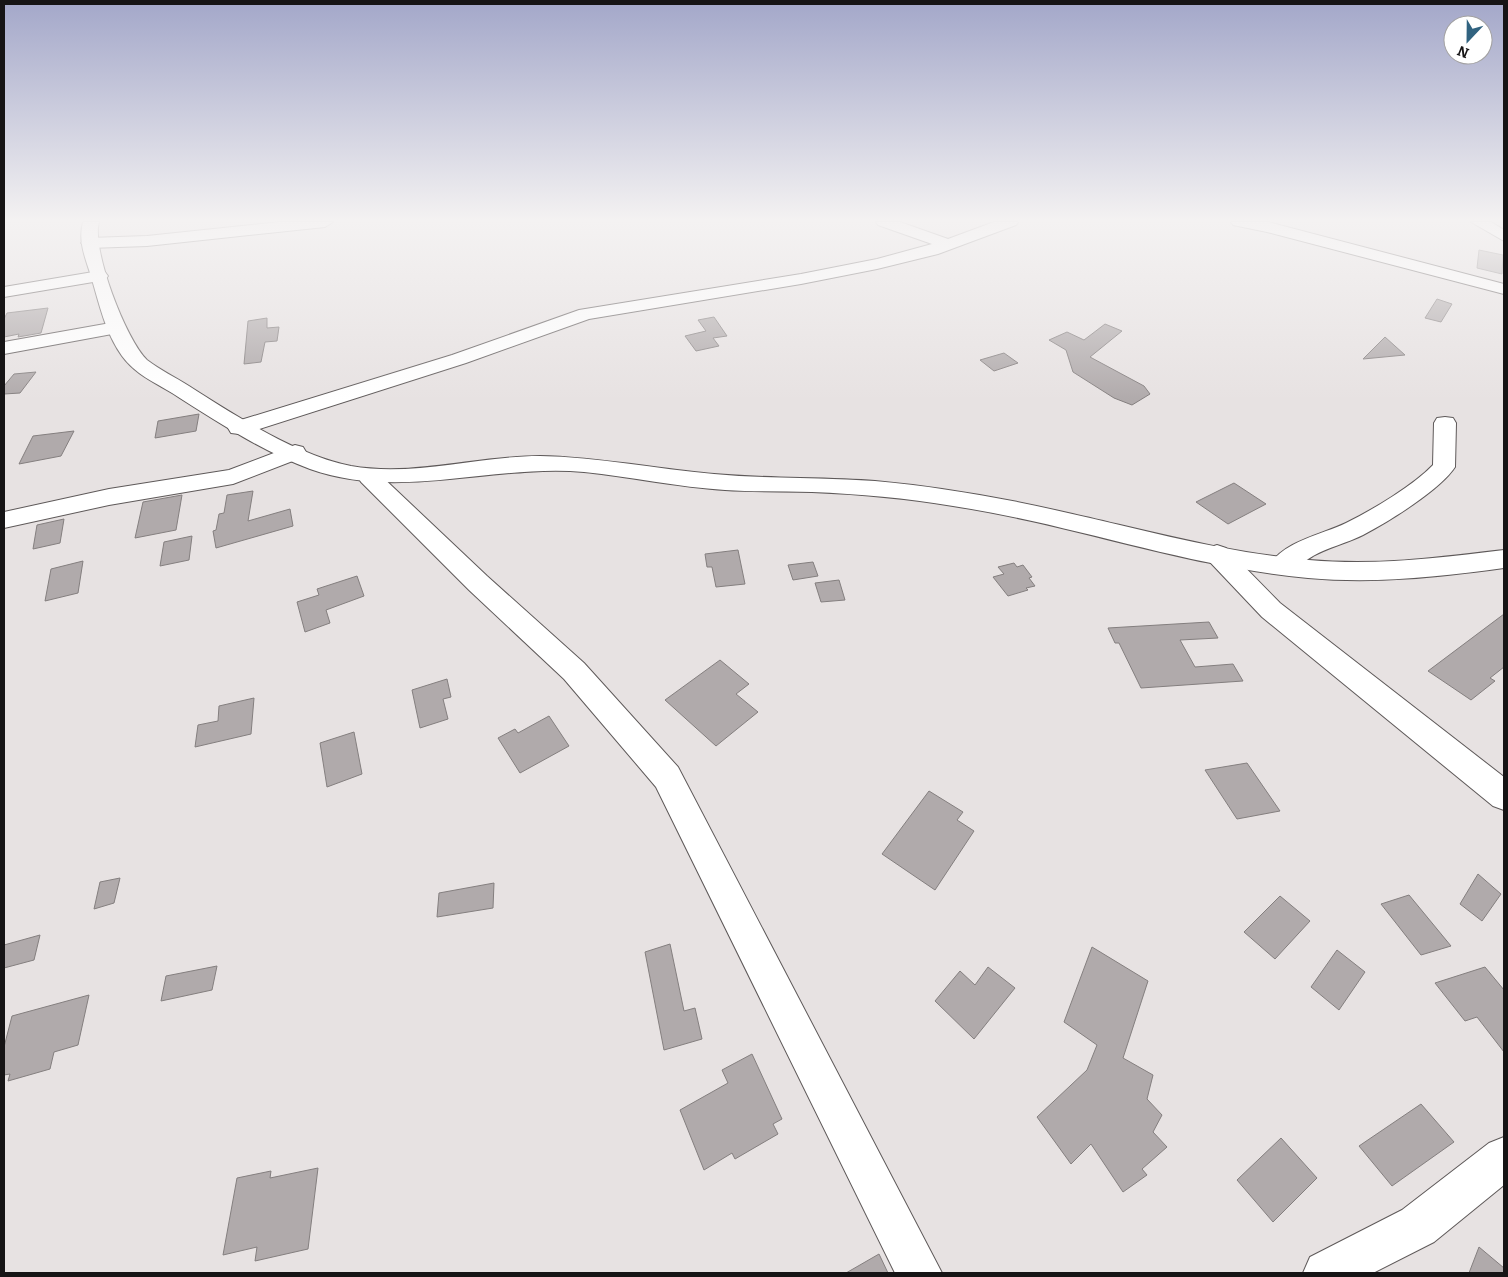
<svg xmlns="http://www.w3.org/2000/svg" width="1508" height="1277" font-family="Bitter,serif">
  <rect width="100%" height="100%" fill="#e7e2e2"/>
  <g fill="#b0aaab" stroke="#847f7f">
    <polygon points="1479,250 1503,255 1502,274 1477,268"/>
    <polygon points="1437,299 1452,304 1441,322 1425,318"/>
    <polygon points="48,308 41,333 18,337 19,334 4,337 4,319 7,313"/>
    <polygon points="714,317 727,336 713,338 719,346 696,351 685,336 706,331 698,320"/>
    <polygon points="267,318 267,328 279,327 277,341 265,342 261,362 244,364 248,321"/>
    <polygon points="1105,324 1122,331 1090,357 1144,386 1150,394 1132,405 1114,398 1073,372 1066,350 1049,340 1067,332 1084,340"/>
    <polygon points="1385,337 1405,355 1363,359"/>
    <polygon points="1004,353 1018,363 994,371 980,360"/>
    <polygon points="36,372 20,393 4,394 4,386 14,374"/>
    <polygon points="199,414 196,431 155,438 158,421"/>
    <polygon points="74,431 61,456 19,464 33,436"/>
    <polygon points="1234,483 1266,504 1228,524 1196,502"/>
    <polygon points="253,491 248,521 290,509 293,526 216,548 213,531 216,530 219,514 224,513 227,495"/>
    <polygon points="182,495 176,530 135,538 143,502"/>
    <polygon points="64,519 60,543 33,549 37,525"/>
    <polygon points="192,536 189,560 160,566 164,542"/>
    <polygon points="738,550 745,584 716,587 712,567 707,567 705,554"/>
    <polygon points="83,561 78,593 45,601 51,569"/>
    <polygon points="813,562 818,576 793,580 788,565"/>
    <polygon points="1014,563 1017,567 1023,565 1032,577 1029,578 1035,586 1026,588 1028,590 1008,596 993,577 1004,574 998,567"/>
    <polygon points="357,576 364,596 326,610 330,623 305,632 297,602 319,595 317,589"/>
    <polygon points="839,580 845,600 821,602 815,583"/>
    <polygon points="1504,614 1504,667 1490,678 1495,681 1471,700 1428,671"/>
    <polygon points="1209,622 1218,638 1180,640 1195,667 1233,664 1243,681 1141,688 1119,643 1115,643 1108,628"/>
    <polygon points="720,660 749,684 736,694 758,712 716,746 665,700"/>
    <polygon points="447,679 451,697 443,699 448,719 420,728 412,690"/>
    <polygon points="254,698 251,734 195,747 198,725 218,721 219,706"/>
    <polygon points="549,716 569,746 520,773 498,738 515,729 518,733"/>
    <polygon points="354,732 362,774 327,787 320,743"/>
    <polygon points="1247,763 1280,811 1237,819 1205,770"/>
    <polygon points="929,791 963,812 957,820 974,831 935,890 882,854"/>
    <polygon points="1478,874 1501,894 1482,921 1460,904"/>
    <polygon points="120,878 114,903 94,909 100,882"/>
    <polygon points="494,883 493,908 437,917 439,893"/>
    <polygon points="1409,895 1451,946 1421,955 1381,904"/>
    <polygon points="1280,896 1310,921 1275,959 1244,932"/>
    <polygon points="40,935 34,960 4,968 4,945"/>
    <polygon points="670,944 684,1011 695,1008 702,1039 664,1050 645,952"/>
    <polygon points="1092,947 1148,981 1123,1058 1153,1075 1147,1099 1162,1115 1153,1132 1167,1147 1142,1169 1147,1175 1123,1192 1091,1144 1071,1164 1037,1117 1087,1070 1097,1045 1064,1022"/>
    <polygon points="1337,950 1365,972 1339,1010 1311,987"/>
    <polygon points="217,966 212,990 161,1001 166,976"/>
    <polygon points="988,967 1015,988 974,1039 935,1001 960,971 975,985"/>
    <polygon points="1485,967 1504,990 1504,1052 1477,1017 1465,1021 1435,983"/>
    <polygon points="89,995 78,1045 54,1052 50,1069 8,1081 10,1074 4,1075 4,1047 12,1016"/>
    <polygon points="752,1054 782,1119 773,1124 778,1134 735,1159 732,1153 704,1170 680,1110 728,1083 722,1070"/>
    <polygon points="1421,1104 1454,1142 1392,1186 1359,1146"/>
    <polygon points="1281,1138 1317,1178 1273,1222 1237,1180"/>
    <polygon points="318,1168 308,1249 255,1261 257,1247 223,1255 237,1178 271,1171 270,1178"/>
    <polygon points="1479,1247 1504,1268 1504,1273 1469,1273"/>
    <polygon points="879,1254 888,1273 846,1273"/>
  </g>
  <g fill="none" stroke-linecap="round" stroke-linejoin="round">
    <defs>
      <g id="minor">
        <polygon points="279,222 333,222 325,227 147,246 89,248 81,243 89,238 147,236"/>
        <polygon points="876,222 900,222 948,239 994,222 1018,222 1016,225 938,254 877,269 801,284 589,319 466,363 247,433 239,434 231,433 228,428 231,423 452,355 579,310 801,274 877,259 932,244 878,225"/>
        <polygon points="1231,222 1268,222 1504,284 1504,294 1267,232 1233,225"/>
        <polygon points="1471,222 1491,222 1504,230 1504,241"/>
        <polygon points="99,271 105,272 108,276 105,280 4,297 4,287"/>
        <polygon points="116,322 123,324 125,328 123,332 4,354 4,342"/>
        <path d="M1445,417L1453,418L1456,423L1455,467C1440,490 1388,522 1363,535C1347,543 1329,547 1313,556C1298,564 1291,578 1273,572L1269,566C1284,541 1321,535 1346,523C1372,510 1413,486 1433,465L1434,423L1437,418Z"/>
        <polygon points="295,445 303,447 306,452 303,457 233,484 109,505 4,528 4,512 109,489 229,470"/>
        <polygon points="369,470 377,472 487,576 584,663 678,767 942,1273 895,1273 656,787 564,679 469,590 361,482 358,477 361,472"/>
        <polygon points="1217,545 1226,548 1280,603 1504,777 1504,810 1493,806 1262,617 1208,560 1204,554 1208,548"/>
        <polygon points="1504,1137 1504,1185 1434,1242 1373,1273 1303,1273 1310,1257 1402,1210 1489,1143"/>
      </g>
      <path id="highway" d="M83,222H99C91,249 126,340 147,360C160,370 175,377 189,386C236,416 296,455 351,466C414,477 477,456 540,456C598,457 656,469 714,474C767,479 821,477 875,481C940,487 1004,498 1068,513C1148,531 1227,553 1309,560C1375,566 1438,558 1504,550V568C1438,577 1375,584 1308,578C1187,567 1072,524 953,506C906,498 859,494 812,492C783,491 754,492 725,490C678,487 631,477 584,472C492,464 400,501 310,469C261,451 216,421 172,393C154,382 135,374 122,356C105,332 99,303 91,276C85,257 78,242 83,222Z"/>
    </defs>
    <use href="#minor" stroke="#5e5959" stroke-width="2"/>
    <use href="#highway" stroke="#5e5959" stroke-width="2"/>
    <use href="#minor" fill="#fff" fill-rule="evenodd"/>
    <use href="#highway" fill="#fff" fill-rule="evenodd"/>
  </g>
  <linearGradient id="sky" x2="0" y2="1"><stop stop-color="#a3a7c9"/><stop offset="0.55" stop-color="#f4f2f2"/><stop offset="1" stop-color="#f4f2f2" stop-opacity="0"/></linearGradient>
  <rect width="1508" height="401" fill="url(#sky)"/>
  <rect width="1508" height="1277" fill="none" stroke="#161415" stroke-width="10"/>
  <g transform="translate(1468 40) rotate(202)"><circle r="24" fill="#ffffff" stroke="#a2a1a1"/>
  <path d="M0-4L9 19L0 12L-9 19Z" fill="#316380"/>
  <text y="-8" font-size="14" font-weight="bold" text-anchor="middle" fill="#161415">N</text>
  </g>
</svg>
